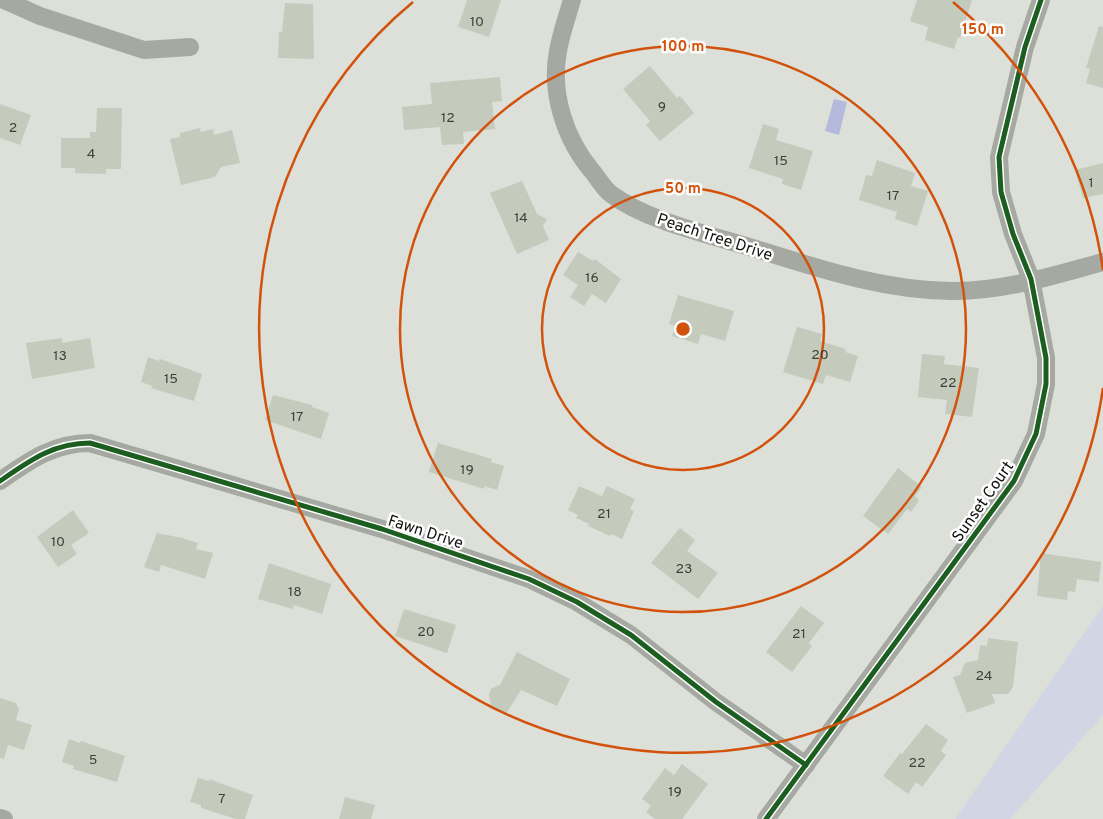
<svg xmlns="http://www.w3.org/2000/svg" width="1103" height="819" font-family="Overpass,sans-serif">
  <rect width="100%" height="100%" fill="#dce0d8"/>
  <polygon fill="#d1d5e4" points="1103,606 1103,715 1010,819 955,819"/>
  <polygon fill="#b5badc" points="834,99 847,102 839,135 825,131"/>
  <g fill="#c4cbbd">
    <polygon points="467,0 501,0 489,37 458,27"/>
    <polygon points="917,0 972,0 960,38 958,37 954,49 925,40 928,27 910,21"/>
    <polygon points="285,3 313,4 314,59 278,58 279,32 282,32"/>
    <polygon points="1099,26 1103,27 1103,88 1086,83 1090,69 1086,68"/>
    <polygon points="650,66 677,98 680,96 694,113 660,141 646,125 650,121 623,89"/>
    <polygon points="500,77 502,101 492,102 495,129 463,132 464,144 442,145 440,127 404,130 402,107 432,104 430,83"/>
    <polygon points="0,104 31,115 20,145 0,138"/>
    <polygon points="97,108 122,108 121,169 106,169 106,174 75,173 75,168 61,168 61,138 90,138 90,132 96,132"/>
    <polygon points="763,124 779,129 776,140 813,151 801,190 782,184 783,179 749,168"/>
    <polygon points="200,128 201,132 213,129 214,135 232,130 240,163 221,167 215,177 181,185 170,139 180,137 180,133"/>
    <polygon points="877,160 915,173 911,186 928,191 917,226 895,219 897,212 859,200 866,175 872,176"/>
    <polygon points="1103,163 1103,194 1083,198 1075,170"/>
    <polygon points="522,181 537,214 547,219 543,226 549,240 517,254 490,193"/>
    <polygon points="578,252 593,261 595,259 621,279 606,303 592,294 584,306 570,297 578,285 563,275"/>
    <polygon points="678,295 734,311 725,341 701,334 698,344 672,336 675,326 669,324"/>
    <polygon points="797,327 822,334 820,341 846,349 845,352 858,356 850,382 826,375 823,384 783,372"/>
    <polygon points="62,338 62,343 90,338 95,368 32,379 26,343"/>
    <polygon points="922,354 945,356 944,364 979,368 972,417 945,414 947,400 918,397"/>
    <polygon points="148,357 159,361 160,359 202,374 194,401 151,388 152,386 141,382"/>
    <polygon points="273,395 312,405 312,407 329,413 321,439 265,420"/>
    <polygon points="438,443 492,459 491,462 504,466 497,490 484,486 484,489 429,472"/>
    <polygon points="898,468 922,487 915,496 919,500 911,512 907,509 888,534 863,516"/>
    <polygon points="579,486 602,496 607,486 635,499 630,509 634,511 622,539 611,534 610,536 588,526 589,524 576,518 578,515 568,510"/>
    <polygon points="73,510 89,533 71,545 77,554 58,567 37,537"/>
    <polygon points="680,528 695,540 687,551 718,573 698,599 651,563"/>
    <polygon points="157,533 182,538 198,543 196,549 213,553 205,579 161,565 159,572 144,567"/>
    <polygon points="1041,553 1101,562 1099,582 1077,579 1075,592 1068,591 1067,600 1037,596"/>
    <polygon points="269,563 331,584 322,614 294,605 293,609 258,599"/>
    <polygon points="801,606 824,623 809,643 812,646 792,672 766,652"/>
    <polygon points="404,609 456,625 447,653 395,636"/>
    <polygon points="988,638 1018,642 1013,687 1008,694 992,694 995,703 967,713 953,677 960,675 965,663 978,660 980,645 987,646"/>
    <polygon points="517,652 570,679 557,706 521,690 506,714 491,707 489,694 492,688 500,685"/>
    <polygon points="0,698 16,703 19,709 16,720 32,725 24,750 8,745 4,759 0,758"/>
    <polygon points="926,724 948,740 941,751 946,755 922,787 916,782 908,794 883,776 900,753 902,754"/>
    <polygon points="69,739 80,743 81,741 125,756 117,782 73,769 74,766 62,762"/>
    <polygon points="682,764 708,784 682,819 655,819 646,812 651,806 642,799 665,768 674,775"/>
    <polygon points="198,778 209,781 209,779 253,795 245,819 236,819 201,808 201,805 190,802"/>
    <polygon points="345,797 375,805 371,819 339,819"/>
  </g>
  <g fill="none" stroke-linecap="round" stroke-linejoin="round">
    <g stroke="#a5a9a1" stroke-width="18">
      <polyline points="4,0 40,16 144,50 190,47"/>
      <path d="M572,0C567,17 561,34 558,51C550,93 565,139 592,171C598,178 604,189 611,194C648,222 712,235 756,249C820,269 883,290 951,291C1002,292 1055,275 1103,262"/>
      <path d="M0,481C29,461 53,443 90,443L382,529L529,579L577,602L631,635L716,702L806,765"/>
      <polyline points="0,818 4,819"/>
      <polyline points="766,819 1014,481 1036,434 1046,384 1046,358 1031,279 1013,234 1001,192 999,157 1025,47 1041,0"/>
    </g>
    <defs>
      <g id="cycleway">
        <path d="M0,481C29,461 53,443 90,443L382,529L529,579L577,602L631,635L716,702L806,765"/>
        <polyline points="766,819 1014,481 1036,434 1046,384 1046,358 1031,279 1013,234 1001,192 999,157 1025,47 1041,0"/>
      </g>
    </defs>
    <use href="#cycleway" stroke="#fff" stroke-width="8"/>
    <use href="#cycleway" stroke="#1b5e20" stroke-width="5"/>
  </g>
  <g fill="none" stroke="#d2520c" stroke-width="2.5">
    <circle cx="683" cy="329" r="141"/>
    <circle cx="683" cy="329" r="283"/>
    <path d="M1103 388A424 424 0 1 1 413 2M953 2A424 424 0 0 1 1103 270"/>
  </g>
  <g text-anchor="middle" stroke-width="5" stroke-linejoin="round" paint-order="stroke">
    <g font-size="14" fill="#3c4038">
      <text x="477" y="26">10</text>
      <text x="662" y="111">9</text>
      <text x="448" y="122">12</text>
      <text x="13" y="132">2</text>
      <text x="91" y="158">4</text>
      <text x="781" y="165">15</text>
      <text x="1091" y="187">1</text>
      <text x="893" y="200">17</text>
      <text x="521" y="222">14</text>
      <text x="592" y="282">16</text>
      <text x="820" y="359">20</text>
      <text x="60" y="360">13</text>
      <text x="171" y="383">15</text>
      <text x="948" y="387">22</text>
      <text x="297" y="421">17</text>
      <text x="467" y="474">19</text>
      <text x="604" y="518">21</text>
      <text x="58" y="546">10</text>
      <text x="684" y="573">23</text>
      <text x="295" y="596">18</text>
      <text x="426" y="636">20</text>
      <text x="799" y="638">21</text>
      <text x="984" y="680">24</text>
      <text x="93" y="764">5</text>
      <text x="917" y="767">22</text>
      <text x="675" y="796">19</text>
      <text x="222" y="803">7</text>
    </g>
    <g font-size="16" fill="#0f110c" stroke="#fff">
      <text transform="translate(715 236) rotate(18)" y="6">Peach Tree Drive</text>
      <text transform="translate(982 501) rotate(-55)" y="6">Sunset Court</text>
      <text transform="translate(426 531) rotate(18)" y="6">Fawn Drive</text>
    </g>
  </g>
  <circle cx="683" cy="329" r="8" fill="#d2520c" stroke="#fff" stroke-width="2.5"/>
  <g font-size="15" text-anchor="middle" font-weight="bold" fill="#d2520c" stroke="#fff" stroke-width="5" stroke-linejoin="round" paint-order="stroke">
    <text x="983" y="34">150 m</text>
    <text x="683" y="51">100 m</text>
    <text x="683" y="193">50 m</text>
  </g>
</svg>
